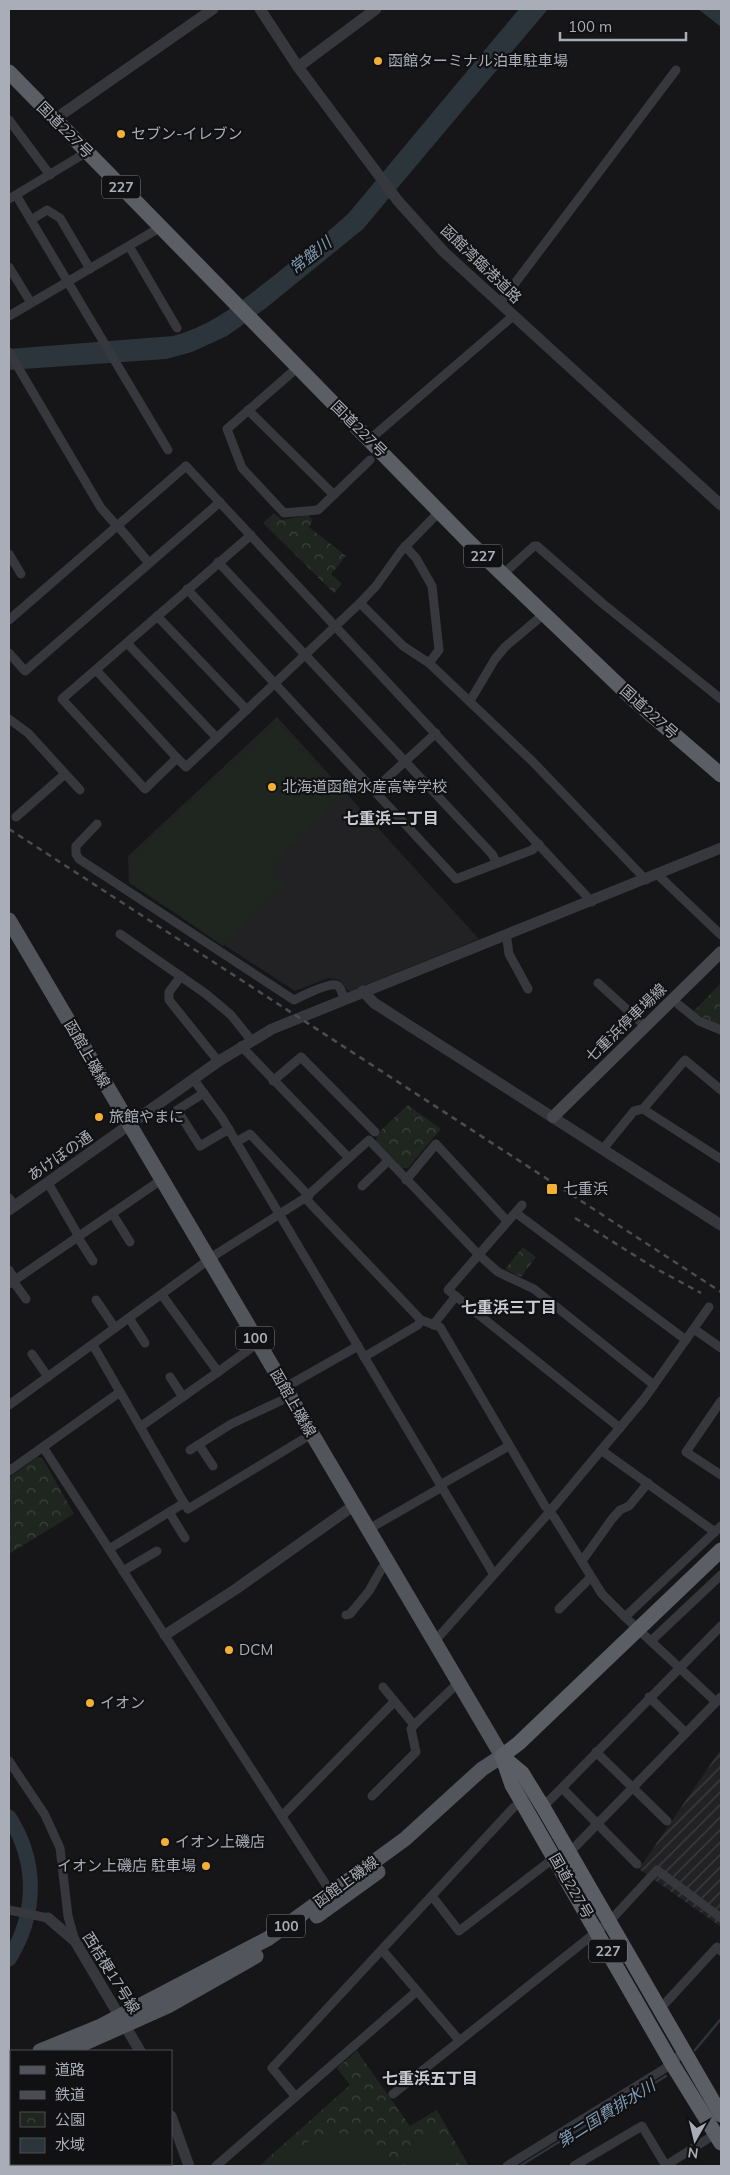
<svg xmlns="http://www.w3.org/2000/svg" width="730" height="2175" font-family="Mulish,'Noto Sans JP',sans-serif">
  <defs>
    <pattern id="industrial-furrows" width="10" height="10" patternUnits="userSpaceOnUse" patternTransform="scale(1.25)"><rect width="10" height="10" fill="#222225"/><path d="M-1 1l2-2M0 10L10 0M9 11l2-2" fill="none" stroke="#3f3f43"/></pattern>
    <pattern id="park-crowns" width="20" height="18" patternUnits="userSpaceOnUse" patternTransform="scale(1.25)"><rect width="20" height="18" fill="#1e261f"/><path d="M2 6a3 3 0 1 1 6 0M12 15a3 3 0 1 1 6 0" fill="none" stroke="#3c433d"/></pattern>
  </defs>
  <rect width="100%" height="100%" fill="#161618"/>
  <polygon fill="#222225" points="277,717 479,939 349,992 340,980 329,978 295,991 129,883 128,856"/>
  <polygon fill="url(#industrial-furrows)" points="721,1749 721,1927 639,1869"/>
  <g fill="url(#park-crowns)">
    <polygon points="274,513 282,520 308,515 313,520 309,527 346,556 331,574 342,584 334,593 263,523"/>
    <polygon points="721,983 721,1027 693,1012"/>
    <polygon points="408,1105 441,1129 408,1168 402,1168 376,1141 377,1134"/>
    <polygon points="523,1247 536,1257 521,1277 505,1269"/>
    <polygon points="37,1457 43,1459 74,1514 9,1554 9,1478"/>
    <polygon points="357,2051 410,2126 437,2110 469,2166 259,2166 350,2085 337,2068"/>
  </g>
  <g fill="#1e261f">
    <polygon points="278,722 344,795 270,866 287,884 223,946 132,883 131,856"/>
    <path d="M340,2134C364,2136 381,2145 394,2166H271L272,2163L315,2138Z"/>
    <polygon points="437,2135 457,2166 405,2166 400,2158"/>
  </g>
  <g fill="#2c353c">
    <path d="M519,9H548L363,229L266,308L227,336L192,352L166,359L9,370V349L173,336C211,326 240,302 271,278C297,257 323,236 348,214Z"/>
    <polygon points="698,9 721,9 721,27"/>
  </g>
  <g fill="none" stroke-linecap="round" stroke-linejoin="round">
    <g stroke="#2c353c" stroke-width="2.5">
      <polyline points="695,2050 721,2019"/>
      <polyline points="520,2166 666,2076"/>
    </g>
    <path stroke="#2c353c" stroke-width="15" d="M9,1817C38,1862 37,1914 9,1959"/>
    <g stroke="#37383d" stroke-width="9">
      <polyline points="9,120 50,175"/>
      <polyline points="16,195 168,450"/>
      <polyline points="9,199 87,152"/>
      <polyline points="31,220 47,210 60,218 90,269"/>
      <polyline points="129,246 177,328"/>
      <polyline points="9,267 31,303"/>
      <polyline points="500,303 676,70"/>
      <polyline points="9,316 161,227"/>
      <polyline points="9,352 101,508 117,526"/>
      <polyline points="298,367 227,429 242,468 284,513 318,510 370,460"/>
      <polyline points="248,410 333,494"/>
      <polyline points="369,440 513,316"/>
      <polyline points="118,526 149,563"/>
      <polyline points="251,535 62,699 145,789 177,758 186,767 360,603 376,586 401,551 440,511"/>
      <polyline points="405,546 416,558 432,586 439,650 429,663 532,761 646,880"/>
      <polyline points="9,554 21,574"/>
      <polyline points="218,562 492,854 497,863"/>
      <polyline points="502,575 534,546 537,546 602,603 721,699"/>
      <polyline points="187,589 456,879 532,850 539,844"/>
      <polyline points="360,603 403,646 429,663"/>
      <polyline points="157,616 247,710"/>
      <polyline points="9,620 186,466 592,902"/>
      <polyline points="127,643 217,738"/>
      <polyline points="9,653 25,671 220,502"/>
      <polyline points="96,670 177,758"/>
      <polyline points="470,701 495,659 505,647 544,614"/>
      <polyline points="9,719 28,733 80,790"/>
      <polyline points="374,790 436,733"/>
      <polyline points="16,817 65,774"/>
      <path d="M97,824L76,846V854L79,859L294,1000C302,996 328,983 336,985C341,986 342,994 344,998"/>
      <polyline points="658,875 721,935"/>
      <polyline points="120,934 206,994 231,1015 251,1040"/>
      <polyline points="507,940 509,954 528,989"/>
      <polyline points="181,976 169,992 169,1000 218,1061"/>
      <polyline points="598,983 645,1026"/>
      <polyline points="679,1005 699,1021 721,1030"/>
      <polyline points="241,1046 349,1158"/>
      <polyline points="194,1080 222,1118 493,1573"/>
      <polyline points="273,1081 301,1057 375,1132"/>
      <polyline points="721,1090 685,1060 643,1109 721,1159"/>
      <polyline points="204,1093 177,1110 200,1146 229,1129"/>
      <polyline points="236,1142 250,1134 309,1196"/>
      <polyline points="603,1149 634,1111 643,1109"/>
      <polyline points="406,1180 436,1144 507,1221"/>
      <polyline points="48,1183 78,1235"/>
      <polyline points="362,1186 388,1161"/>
      <polyline points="9,1198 15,1206"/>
      <polyline points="305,1198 421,1320 440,1327 545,1506 554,1517 602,1594 625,1617"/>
      <polyline points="522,1205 448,1290 620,1428"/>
      <polyline points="112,1213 130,1242"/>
      <polyline points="516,1213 686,1340"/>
      <polyline points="77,1236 93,1261"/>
      <polyline points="9,1270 15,1280"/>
      <polyline points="13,1281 26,1299"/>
      <polyline points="9,1284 161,1180"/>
      <polyline points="96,1300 115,1328"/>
      <polyline points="129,1318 145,1343"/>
      <polyline points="433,1325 456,1296"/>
      <polyline points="694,1329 721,1348"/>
      <polyline points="93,1345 184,1503 109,1549"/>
      <polyline points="32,1354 48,1377"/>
      <polyline points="364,1357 418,1325 421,1320"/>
      <polyline points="218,1372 258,1343"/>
      <polyline points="170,1377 183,1397"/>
      <polyline points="284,1388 358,1346"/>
      <polyline points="721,1401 686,1452 721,1475"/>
      <polyline points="9,1405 218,1253 305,1198 369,1140 478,1254 498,1272 534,1289 654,1385"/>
      <polyline points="140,1427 218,1372 162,1295"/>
      <polyline points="199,1445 213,1466"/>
      <polyline points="43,1447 120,1392"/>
      <polyline points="190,1450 231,1424 289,1397"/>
      <polyline points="601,1450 715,1532"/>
      <polyline points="9,1471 43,1447 332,1894"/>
      <polyline points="440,1485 509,1446"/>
      <polyline points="184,1503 188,1509 305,1438"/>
      <polyline points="169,1512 185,1538"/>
      <polyline points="367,1530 442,1487"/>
      <polyline points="582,1561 612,1519 620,1510 629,1506 648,1483"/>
      <polyline points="123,1571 157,1551"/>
      <polyline points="559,1609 591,1577"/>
      <polyline points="346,1615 350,1614 369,1591 382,1568"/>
      <polyline points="652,1640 721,1575"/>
      <polyline points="434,1642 546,1516 644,1399 709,1307"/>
      <polyline points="383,1687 414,1725 458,1683"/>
      <polyline points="649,1697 686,1733"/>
      <polyline points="716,1702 625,1617 721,1526"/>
      <polyline points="596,1752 667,1821"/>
      <polyline points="9,1761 45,1815 60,1848 68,1916 75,1941"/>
      <polyline points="562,1788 637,1864"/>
      <polyline points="372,1796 416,1752 411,1729 414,1725"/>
      <polyline points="543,1807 721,1626"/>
      <polyline points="283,1815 394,1702"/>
      <polyline points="570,1852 721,1697"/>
      <polyline points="432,1896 459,1931 554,1858"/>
      <polyline points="9,1910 48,1918"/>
      <polyline points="383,1951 459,2040"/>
      <polyline points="659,2010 717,1947 721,1951"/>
      <polyline points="393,2094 610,1921 657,1870 721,1918"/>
      <polyline points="295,2096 272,2068 514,1807"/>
      <polyline points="216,2166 417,1991"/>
      <polyline points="507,2166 664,2069 684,2051"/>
      <polyline points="574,2166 642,2126 666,2166"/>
      <polyline points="665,2166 717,2133"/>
    </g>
    <g stroke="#37383d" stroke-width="11">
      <polyline points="260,9 298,67 398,201 444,252 721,505"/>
      <polyline points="298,67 376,9"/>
      <polyline points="55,119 213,9"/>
      <polyline points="363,991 374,1003 721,1225"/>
      <polyline points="9,1210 219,1061 272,1029 721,848"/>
      <polyline points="165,1635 236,1589 353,1506"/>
      <polyline points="48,1918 75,1941 140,2051"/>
      <polyline points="171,2116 189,2166"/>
    </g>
    <polyline stroke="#45474d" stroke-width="12" points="553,1117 721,952"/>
    <g stroke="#53555c" stroke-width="15">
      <polyline points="9,920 502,1756"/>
      <polyline points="317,1916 378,1872"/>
      <polyline points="40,2051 101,2026 269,1938 405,1839 482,1769 502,1756"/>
      <polyline points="67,2051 168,2006 256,1956"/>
      <polyline points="9,2063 11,2062"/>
      <polyline points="9,2076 11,2075"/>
    </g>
    <g stroke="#5b5e65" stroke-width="15">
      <polyline points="9,72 470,543 633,699 721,775"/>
      <polyline points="502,1756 512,1785 671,2062 721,2143"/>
      <polyline points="502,1756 519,1743 721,1550"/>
      <polyline points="503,1757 522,1773 543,1807 721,2115"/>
    </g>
    <g stroke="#4a4c52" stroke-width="2.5" stroke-dasharray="6 5" stroke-linecap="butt">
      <polyline points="9,829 721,1292"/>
      <polyline points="575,1218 653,1267 701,1293"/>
    </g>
  </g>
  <g fill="#f2b134" stroke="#111113" stroke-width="2">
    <circle cx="378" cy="61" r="5"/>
    <circle cx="121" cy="134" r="5"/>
    <circle cx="272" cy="787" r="5"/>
    <circle cx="99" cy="1117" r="5"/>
    <rect x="546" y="1183" width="12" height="12" rx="2.5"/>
    <circle cx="229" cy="1650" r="5"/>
    <circle cx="90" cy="1703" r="5"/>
    <circle cx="165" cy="1842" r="5"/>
    <circle cx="206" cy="1866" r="5"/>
  </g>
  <g text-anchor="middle" stroke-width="4.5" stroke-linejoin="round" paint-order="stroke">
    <g fill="#111113" stroke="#7b7e86" stroke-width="1">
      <rect x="102" y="175.5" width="38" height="23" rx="4"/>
      <rect x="464" y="544.5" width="38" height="23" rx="4"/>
      <rect x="236" y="1326.5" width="38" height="23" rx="4"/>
      <rect x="267" y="1914.5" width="38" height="23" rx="4"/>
      <rect x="589" y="1939.5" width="38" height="23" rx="4"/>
    </g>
    <g font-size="14" font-weight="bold" fill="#a8adb8">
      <text x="121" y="192">227</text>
      <text x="483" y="561">227</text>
      <text x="255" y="1343">100</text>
      <text x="286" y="1931">100</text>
      <text x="608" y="1956">227</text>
    </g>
    <g font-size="15" fill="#a8adb8" stroke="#111113" text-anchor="start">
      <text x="388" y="66">函館ターミナル泊車駐車場</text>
      <text x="131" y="139">セブン-イレブン</text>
      <text x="282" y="792">北海道函館水産高等学校</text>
      <text x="109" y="1122">旅館やまに</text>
      <text x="563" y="1194">七重浜</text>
      <text x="239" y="1655">DCM</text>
      <text x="100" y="1708">イオン</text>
      <text x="175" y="1847">イオン上磯店</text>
      <text x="196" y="1871" text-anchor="end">イオン上磯店 駐車場</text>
    </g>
    <g font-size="15" fill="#a8adb8" stroke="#111113">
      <text transform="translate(65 130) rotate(45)" y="5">国道227号</text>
      <text transform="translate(481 264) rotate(44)" y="5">函館湾臨港道路</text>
      <text transform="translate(359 429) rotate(45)" y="5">国道227号</text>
      <text transform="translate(649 712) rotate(42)" y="5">国道227号</text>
      <text transform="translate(626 1023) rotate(-44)" y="5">七重浜停車場線</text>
      <text transform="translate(87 1054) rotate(60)" y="5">函館上磯線</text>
      <text transform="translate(60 1156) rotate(-35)" y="5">あけぼの通</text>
      <text transform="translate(293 1403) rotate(60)" y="5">函館上磯線</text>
      <text transform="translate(346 1882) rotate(-36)" y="5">函館上磯線</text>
      <text transform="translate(571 1886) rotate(60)" y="5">国道227号</text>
      <text transform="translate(111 1973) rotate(58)" y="5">西桔梗17号線</text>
    </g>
    <g font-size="16" font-style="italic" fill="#7f9bb3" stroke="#111113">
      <text transform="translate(310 255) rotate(-38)" y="6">常盤川</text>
      <text transform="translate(606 2113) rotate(-32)" y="6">第二国費排水川</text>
    </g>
    <g font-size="16" font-weight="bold" fill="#c9ccd4" stroke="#111113">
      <text x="391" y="824">七重浜二丁目</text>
      <text x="509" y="1313">七重浜三丁目</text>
      <text x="430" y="2084">七重浜五丁目</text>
    </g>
  </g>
  <rect width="730" height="2175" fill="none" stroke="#a8adb8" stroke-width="20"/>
  <rect x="10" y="2050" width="162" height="115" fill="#111113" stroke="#4d4f55"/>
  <rect x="20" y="2066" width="25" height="8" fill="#53555c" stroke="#4d4f55"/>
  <text x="55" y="2075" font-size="15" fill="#a8adb8">道路</text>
  <rect x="20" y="2091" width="25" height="8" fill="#4a4c52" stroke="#4d4f55"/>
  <text x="55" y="2100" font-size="15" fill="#a8adb8">鉄道</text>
  <rect x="20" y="2112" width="25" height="15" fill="url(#park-crowns)" stroke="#4d4f55"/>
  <text x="55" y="2125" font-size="15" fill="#a8adb8">公園</text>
  <rect x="20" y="2138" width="25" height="15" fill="#2c353c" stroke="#4d4f55"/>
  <text x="55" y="2150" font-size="15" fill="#a8adb8">水域</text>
  <g transform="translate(695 2140) rotate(188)" stroke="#111113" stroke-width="4" paint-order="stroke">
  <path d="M0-4L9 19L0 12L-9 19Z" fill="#a8adb8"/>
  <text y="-8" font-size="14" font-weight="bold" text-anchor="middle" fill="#a8adb8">N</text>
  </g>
  <path d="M560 32v8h126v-8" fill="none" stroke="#a8adb8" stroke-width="2.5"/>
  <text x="568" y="32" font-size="15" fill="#a8adb8" stroke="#111113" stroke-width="4" paint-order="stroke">100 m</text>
</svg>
